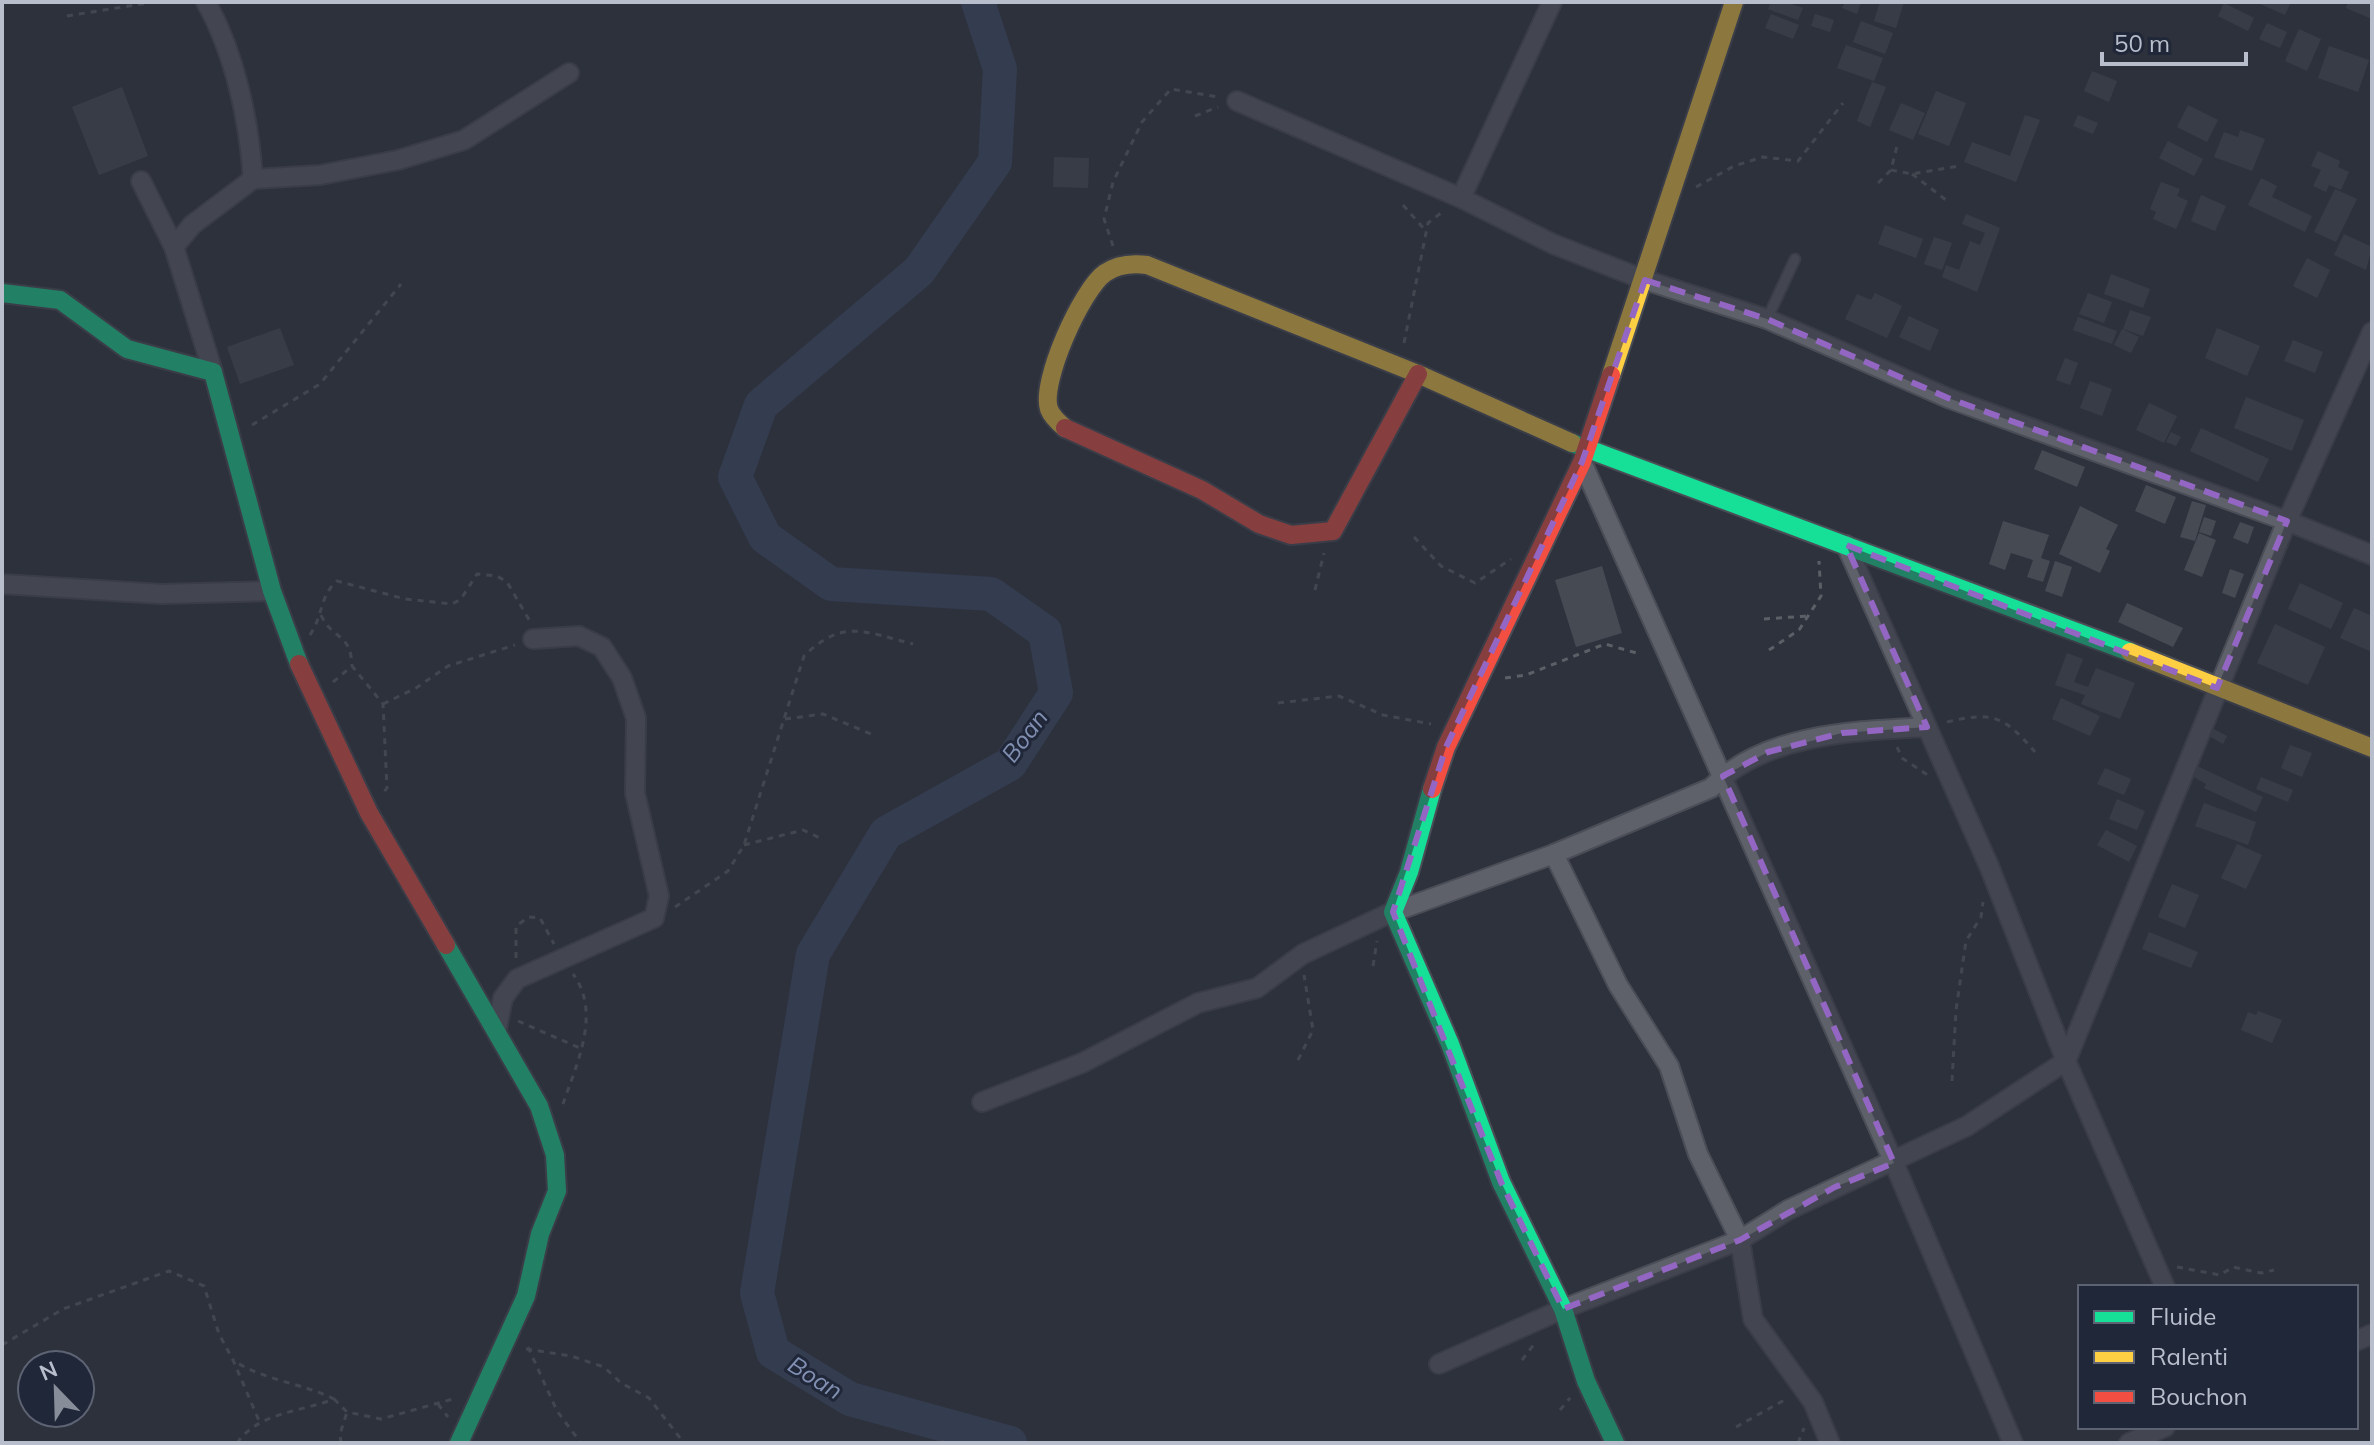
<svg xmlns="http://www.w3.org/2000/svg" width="2374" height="1445" font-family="Mulish,sans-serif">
  <rect width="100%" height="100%" fill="#2d323d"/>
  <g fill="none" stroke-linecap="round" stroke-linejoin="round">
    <polyline stroke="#3c4967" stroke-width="34" points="978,2 1000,69 995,162 919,271 761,405 735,477 765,537 831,584 991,594 1045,632 1056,693 1010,764 886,833 813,954 757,1293 773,1352 850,1399 1010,1443"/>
  </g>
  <g fill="#464a53">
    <polygon points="1771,2 1786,2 1803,8 1798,20 1768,9"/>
    <polygon points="1845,2 1861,2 1857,14 1842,8"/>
    <polygon points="1880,2 1904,2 1896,28 1874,21"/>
    <polygon points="2256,2 2291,2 2285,15"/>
    <polygon points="2348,2 2372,2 2372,19 2346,8"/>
    <polygon points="2224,3 2254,18 2248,31 2218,16"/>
    <polygon points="1771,14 1799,25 1793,39 1765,28"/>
    <polygon points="1815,14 1834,20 1830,32 1811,26"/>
    <polygon points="1861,21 1893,33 1885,54 1853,42"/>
    <polygon points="2267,23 2287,32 2280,48 2259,39"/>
    <polygon points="2299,29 2321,39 2307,71 2285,61"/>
    <polygon points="1846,45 1883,58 1874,81 1837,68"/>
    <polygon points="2329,46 2369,60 2358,92 2318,78"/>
    <polygon points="2092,71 2117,81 2109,102 2084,91"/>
    <polygon points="1872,82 1886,87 1870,127 1857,121"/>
    <polygon points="122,87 148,156 99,175 72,107"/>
    <polygon points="1936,91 1966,103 1949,146 1918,134"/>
    <polygon points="1901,103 1925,113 1913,140 1889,130"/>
    <polygon points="2188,105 2218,120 2207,142 2177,127"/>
    <polygon points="2025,115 2040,120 2016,182 1964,162 1972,142 2010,156"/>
    <polygon points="2078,115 2098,123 2093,134 2073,126"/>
    <polygon points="2240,130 2265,139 2252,171 2214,157 2224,132 2238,137"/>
    <polygon points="2168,141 2203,159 2194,176 2159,158"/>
    <polygon points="2318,151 2340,161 2338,167 2349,172 2341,190 2329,185 2326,192 2313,186 2321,170 2311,166"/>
    <polygon points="1054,157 1089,158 1088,188 1053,187"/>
    <polygon points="2261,178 2277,186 2272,197 2312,216 2305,232 2248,205"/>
    <polygon points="2161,182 2180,189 2177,196 2188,201 2176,229 2153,219 2156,212 2150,209"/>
    <polygon points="2335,189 2357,199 2336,242 2314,232"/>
    <polygon points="2201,195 2226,206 2215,231 2191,221"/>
    <polygon points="1966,214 2000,228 1977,292 1942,277 1946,265 1959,270 1970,241 1980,245 1985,233 1962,224"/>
    <polygon points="1885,225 1923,239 1916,258 1878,244"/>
    <polygon points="2344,234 2372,247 2366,270 2334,255"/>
    <polygon points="1934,237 1952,243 1942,270 1924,264"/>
    <polygon points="2307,258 2330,270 2317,298 2293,286"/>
    <polygon points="2111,274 2150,289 2143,308 2104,294"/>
    <polygon points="1875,293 1902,306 1887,338 1845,319 1857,294 1871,300"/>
    <polygon points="2088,293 2112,302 2104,323 2079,314"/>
    <polygon points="2130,310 2151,317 2143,336 2123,329"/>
    <polygon points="1909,316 1939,330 1930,351 1899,337"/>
    <polygon points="2078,317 2117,331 2112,344 2073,330"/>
    <polygon points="280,328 294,365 240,384 227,347"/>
    <polygon points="2217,328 2260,346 2247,376 2205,358"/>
    <polygon points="2122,329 2139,337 2131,353 2114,345"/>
    <polygon points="2293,340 2323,352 2315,373 2284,361"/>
    <polygon points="2065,358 2078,363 2070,385 2056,380"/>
    <polygon points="2090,381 2112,389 2102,416 2080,408"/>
    <polygon points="2246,397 2304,420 2292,451 2234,428"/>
    <polygon points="2149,403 2177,416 2164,443 2136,430"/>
    <polygon points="2201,428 2269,459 2258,482 2190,451"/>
    <polygon points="2171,432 2181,437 2176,446 2166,442"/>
    <polygon points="2042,450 2085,467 2077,487 2034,469"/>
    <polygon points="2146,485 2176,497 2165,524 2135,511"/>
    <polygon points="2192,501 2206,505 2195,541 2180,537"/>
    <polygon points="2080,506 2118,525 2106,549 2110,551 2100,573 2059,554"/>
    <polygon points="2204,517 2216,521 2211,536 2199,532"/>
    <polygon points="2003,521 2049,535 2041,558 2050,561 2043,582 2027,577 2033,560 2011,553 2005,570 1989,564"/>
    <polygon points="2240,522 2254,527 2248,544 2233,538"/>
    <polygon points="2199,533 2216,540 2202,577 2184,570"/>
    <polygon points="2055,561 2072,567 2062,597 2045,591"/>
    <polygon points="1602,566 1622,633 1576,647 1555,580"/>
    <polygon points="2230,569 2244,574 2235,598 2222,593"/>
    <polygon points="2300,583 2343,603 2331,629 2288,609"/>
    <polygon points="2127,603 2183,628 2173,647 2118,622"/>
    <polygon points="2354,608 2372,616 2372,652 2340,638"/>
    <polygon points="2275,624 2325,647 2308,685 2257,663"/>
    <polygon points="2067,653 2083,659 2074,682 2088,687 2096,668 2135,683 2120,719 2081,704 2085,695 2055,685"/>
    <polygon points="2061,698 2100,716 2090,736 2052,719"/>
    <polygon points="2214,729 2227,736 2223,744 2209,736"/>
    <polygon points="2290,745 2312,753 2302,777 2281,768"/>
    <polygon points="2197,766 2263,797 2256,812 2204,788 2206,784 2192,776"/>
    <polygon points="2105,768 2131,779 2124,795 2097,784"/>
    <polygon points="2261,777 2293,790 2288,802 2256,789"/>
    <polygon points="2117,799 2145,811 2137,830 2109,819"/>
    <polygon points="2204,803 2256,822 2248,845 2195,826"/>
    <polygon points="2106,830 2137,846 2129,862 2097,845"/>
    <polygon points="2237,844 2262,855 2246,889 2221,878"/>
    <polygon points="2172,884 2199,895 2185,928 2158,917"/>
    <polygon points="2149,932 2198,952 2191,968 2142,949"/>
    <polygon points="2258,1011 2282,1020 2272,1043 2241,1030 2248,1012 2256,1015"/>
  </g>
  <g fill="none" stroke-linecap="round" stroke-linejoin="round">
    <defs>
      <polyline id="lane" points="1767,319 1795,259"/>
      <g id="street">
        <path d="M206,2C235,54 249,120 253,179"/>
        <polyline points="1237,101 1461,198 1553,244 1645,280 1767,319 1948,398 2287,521 2372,555"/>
        <polyline points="141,181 174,247 213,372"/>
        <polyline points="1461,198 1552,2"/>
        <polyline points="174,247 192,225 253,179 320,175 398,160 464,140 569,73"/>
        <polyline points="1582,462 1894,1163 2013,1443"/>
        <polyline points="1846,545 1989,866 2066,1061 2165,1287"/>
        <polyline points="2,584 161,594 272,591"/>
        <polyline points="497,1028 503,998 517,979 654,918 659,896 635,793 636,718 622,678 602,647 579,636 533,639"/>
        <polyline points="982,1102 1082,1063 1198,1003 1257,988 1303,954 1388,914 1554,854"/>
        <polyline points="2356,1341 2372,1334"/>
        <polyline points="1439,1364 1563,1309 1740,1240 1788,1210 1967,1126 2066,1061 2287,521 2372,332"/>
        <path d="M1830,1443L1813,1402L1753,1319L1740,1240L1698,1154L1669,1066L1618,985L1554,854L1711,788C1764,733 1856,731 1927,727"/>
        <polyline points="2129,1443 2165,1427"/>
      </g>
      <g id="fast">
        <polyline points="2,293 60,300 127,349 213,372 272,591 299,664"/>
        <polyline points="1572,443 2130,652"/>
        <polyline points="1432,789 1409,872 1393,912 1450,1044 1501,1182 1563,1309 1586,1381 1615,1443"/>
        <polyline points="446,945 539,1106 555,1155 557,1191 540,1234 526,1296 459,1443"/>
      </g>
      <g id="slow">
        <polyline points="1611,375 1734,2"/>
        <path d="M1065,428C1059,423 1052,417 1049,409C1040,382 1082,289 1105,273C1118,264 1132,263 1147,265L1418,374L1572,443"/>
        <polyline points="2130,652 2372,748"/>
      </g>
      <g id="jam">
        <polyline points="1065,428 1202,490 1259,524 1291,535 1333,531 1418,374"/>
        <polyline points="299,664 369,813 446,945"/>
        <polyline points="1432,789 1446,747 1582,462 1611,375"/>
      </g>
    </defs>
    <use href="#lane" stroke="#4a4d56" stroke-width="13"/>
    <use href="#street" stroke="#4a4d56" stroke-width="22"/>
    <use href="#fast" stroke="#4a4d56" stroke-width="22"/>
    <use href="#slow" stroke="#4a4d56" stroke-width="22"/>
    <use href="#jam" stroke="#4a4d56" stroke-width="22"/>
    <g stroke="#5b6067" stroke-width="3" stroke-dasharray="6 6" stroke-linecap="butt">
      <polyline points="67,16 154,2"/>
      <polyline points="1195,116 1218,107"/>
      <polyline points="1891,170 1912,174 1959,166"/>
      <polyline points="1912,174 1950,203"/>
      <polyline points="1878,183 1891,170 1897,146"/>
      <polyline points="1696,187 1734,166 1763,157 1798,161 1843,103"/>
      <polyline points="1403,205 1426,231"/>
      <polyline points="1113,246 1104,219 1113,182 1142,122 1171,89 1218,97"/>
      <polyline points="1404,343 1428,223 1445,210"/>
      <polyline points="252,425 320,384 401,284"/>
      <polyline points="1414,537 1441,566 1475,583 1511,559"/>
      <polyline points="1315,590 1324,553"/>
      <path d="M321,615C332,640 351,632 352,666"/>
      <polyline points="1764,619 1808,616"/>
      <path d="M310,635C323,616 320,595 337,581L405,599L452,604L461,599L477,574L497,576L507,582L531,623"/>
      <polyline points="1769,650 1799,630 1821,596 1819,561"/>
      <polyline points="1505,678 1526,675 1605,644 1640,654"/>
      <polyline points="333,682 352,666 383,704 387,788 383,793"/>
      <polyline points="1278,703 1339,696 1383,715 1431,724"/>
      <polyline points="383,704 416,688 448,666 515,645"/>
      <polyline points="785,719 823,714 871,734"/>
      <path d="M1947,722C1993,711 2004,716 2035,752"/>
      <polyline points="1897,747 1902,758 1929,776"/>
      <polyline points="744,845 803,830 822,839"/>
      <path d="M675,907L728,871L744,845L804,656C843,618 865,632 913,644"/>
      <polyline points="516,958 516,926 529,917 540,918 554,944"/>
      <polyline points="1373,966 1377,941"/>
      <polyline points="518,1021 582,1049"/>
      <polyline points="1298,1060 1313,1030 1304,975"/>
      <polyline points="1952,1081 1956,1010 1966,941 1981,917 1983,902"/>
      <path d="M563,1104C576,1065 602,1013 573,974"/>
      <polyline points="2177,1267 2220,1275 2233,1267 2261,1273 2274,1270"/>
      <polyline points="2,1345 63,1309 169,1271 204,1286 219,1334 233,1360"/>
      <polyline points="528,1347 557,1411 581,1443"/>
      <polyline points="526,1349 571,1356 604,1367 621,1383 649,1398 684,1443"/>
      <polyline points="1522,1360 1535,1343"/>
      <polyline points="334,1399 347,1412 381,1419 453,1399"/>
      <polyline points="438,1404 448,1417"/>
      <polyline points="1560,1410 1570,1398"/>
      <polyline points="1736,1427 1788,1398"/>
      <path d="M237,1443C259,1412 301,1412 334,1399C302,1383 262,1380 233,1360L260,1423"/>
      <polyline points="341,1443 340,1434 347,1412"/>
      <polyline points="941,1443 944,1441"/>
      <polyline points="1798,1443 1804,1428"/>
    </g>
    <use href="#lane" stroke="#5e616a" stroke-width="9"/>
    <use href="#street" stroke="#5e616a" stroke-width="18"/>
    <use href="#fast" stroke="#16e098" stroke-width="18"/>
    <use href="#slow" stroke="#ffcf43" stroke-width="18"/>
    <use href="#jam" stroke="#f24e42" stroke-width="18"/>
  </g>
  <path d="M0 0H2374V1445H0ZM1645,280L1767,319L1948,398L2287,521L2217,688L1846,545L1927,727L1842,733L1768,752L1723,776L1894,1163L1835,1187L1740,1240L1563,1309L1501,1182L1393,912L1446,747L1582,462Z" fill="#2d323d" fill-opacity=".55" fill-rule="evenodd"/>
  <path fill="none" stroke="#9466c4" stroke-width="6" stroke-dasharray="16 10" stroke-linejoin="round" d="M1645,280L1767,319L1948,398L2287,521L2217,688L1846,545L1927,727L1842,733L1768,752L1723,776L1894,1163L1835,1187L1740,1240L1563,1309L1501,1182L1393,912L1446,747L1582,462Z"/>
  <g text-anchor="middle" stroke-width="6" stroke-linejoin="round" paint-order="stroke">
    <g font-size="24" font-style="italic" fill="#818fb2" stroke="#202738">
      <text transform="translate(1025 736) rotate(-53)" y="8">Boan</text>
      <text transform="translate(815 1378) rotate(32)" y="8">Boan</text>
    </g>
  </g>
  <rect width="2374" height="1445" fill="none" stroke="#b9becc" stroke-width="8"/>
  <rect x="2078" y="1285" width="280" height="144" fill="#202738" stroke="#5d6373" stroke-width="2"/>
  <rect x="2094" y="1311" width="40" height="12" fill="#16e098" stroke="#5d6373" stroke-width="2"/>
  <text x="2150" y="1325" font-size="24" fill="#b9becc">Fluide</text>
  <rect x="2094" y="1351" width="40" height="12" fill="#ffcf43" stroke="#5d6373" stroke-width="2"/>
  <text x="2150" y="1365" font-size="24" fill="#b9becc">Ralenti</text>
  <rect x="2094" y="1391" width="40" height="12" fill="#f24e42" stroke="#5d6373" stroke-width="2"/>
  <text x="2150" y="1405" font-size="24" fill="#b9becc">Bouchon</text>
  <g transform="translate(56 1389) rotate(337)"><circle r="38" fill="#202738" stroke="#5d6373" stroke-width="2"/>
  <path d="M0-6L14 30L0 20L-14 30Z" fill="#888d9a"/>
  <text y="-12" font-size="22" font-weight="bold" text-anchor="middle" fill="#b9becc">N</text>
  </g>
  <path d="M2102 52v12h144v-12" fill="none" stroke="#b9becc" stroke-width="4"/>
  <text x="2114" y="52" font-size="24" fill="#b9becc" stroke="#202738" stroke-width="6" paint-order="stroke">50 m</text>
</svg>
